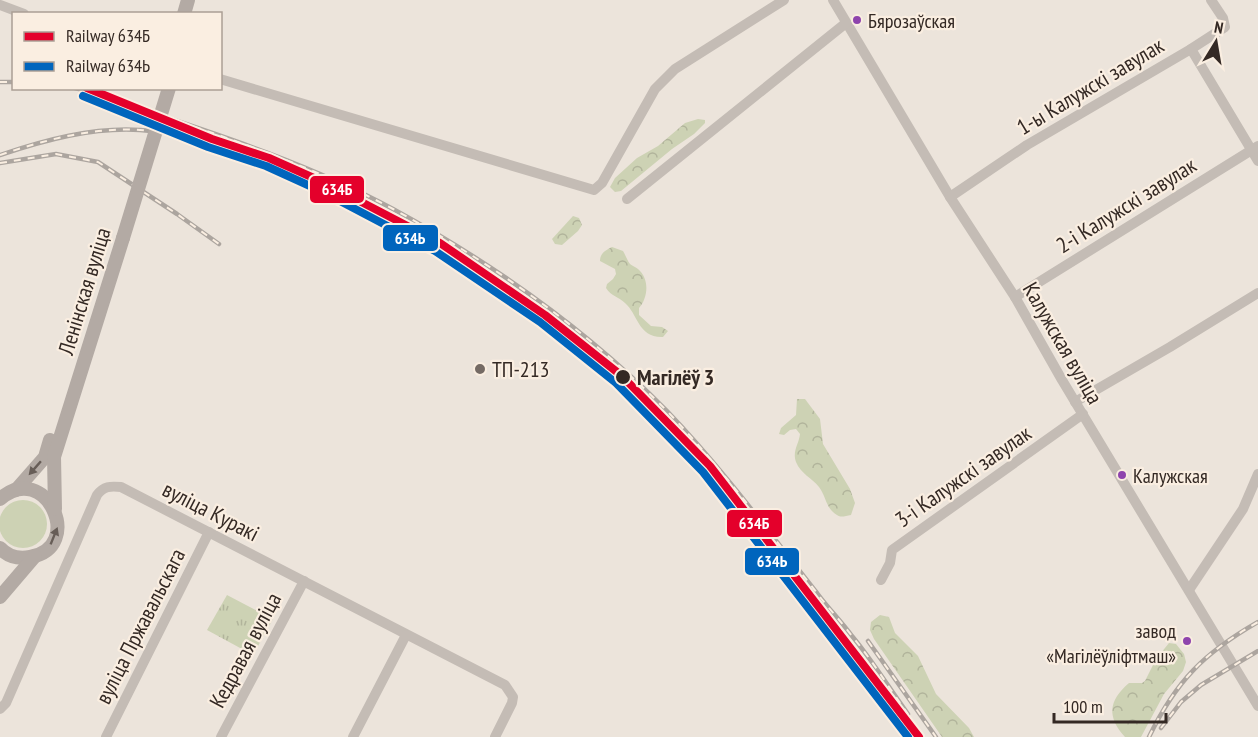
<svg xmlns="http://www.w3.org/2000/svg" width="1258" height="737" font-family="'PT Sans Narrow',sans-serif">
  <defs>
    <pattern id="forest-crowns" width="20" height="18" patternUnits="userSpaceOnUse" patternTransform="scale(1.5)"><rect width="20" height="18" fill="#cdd2b4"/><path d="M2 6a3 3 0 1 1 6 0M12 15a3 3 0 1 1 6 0" fill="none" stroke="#b1b49b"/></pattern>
    <pattern id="park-tufts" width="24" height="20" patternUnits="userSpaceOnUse" patternTransform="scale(1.5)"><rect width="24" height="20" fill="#cdd2b4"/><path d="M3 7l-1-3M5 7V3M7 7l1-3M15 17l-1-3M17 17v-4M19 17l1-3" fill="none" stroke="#b1b49b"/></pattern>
  </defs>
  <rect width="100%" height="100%" fill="#ece4db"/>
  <circle fill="#cdd2b4" cx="23" cy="524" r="24"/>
  <g fill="url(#forest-crowns)">
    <polygon points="698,119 705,120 705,123 694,134 672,149 621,191 615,192 610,187 615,178 637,158 658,146 685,123"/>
    <polygon points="573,216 579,218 582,225 578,231 562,245 555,244 552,239"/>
    <path d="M612,247L623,251C625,254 627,260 630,264C632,266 636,267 638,269C650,279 648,298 639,308V315L651,326L662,327L668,331L663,337C638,338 638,314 625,303C619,297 611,296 606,288L607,284L613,279L616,274L615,269L600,261C600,253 606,250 612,247Z"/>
    <path d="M797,399H805L820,419L823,444L850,489L855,503L851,515C845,516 841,518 837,515C826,509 826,496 819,487C812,478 801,474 796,462C792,451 799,444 800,434L796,429L790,430L784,435L779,434L781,428L796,415Z"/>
    <polygon points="880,615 889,617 895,633 918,656 936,694 969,728 974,737 942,737 874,639 870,630 871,622"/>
    <path d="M1169,643L1176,644L1184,654L1186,662L1183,671L1164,694L1141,737H1125C1107,717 1108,701 1129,683H1142L1145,681L1156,659Z"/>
  </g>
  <polygon fill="url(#park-tufts)" points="227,595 273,619 253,655 207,630"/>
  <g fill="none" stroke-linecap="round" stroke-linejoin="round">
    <g stroke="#c4bcb5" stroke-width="10">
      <polyline points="833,0 950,197 1015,297 1062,380 1258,706"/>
      <polyline points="0,5 24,14"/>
      <polyline points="1191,49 1258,161"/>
      <polyline points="220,79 594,190 602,183 655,89 675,69 784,0"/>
      <polyline points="950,197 1027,145 1191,49 1225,27 1223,18 1211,0"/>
      <polyline points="627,199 846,23"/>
      <polyline points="1015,297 1258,146"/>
      <polyline points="1075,402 1170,347 1258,293"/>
      <polyline points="881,580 890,563 892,550 1083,414"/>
      <polyline points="1189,590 1243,509 1258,474"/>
      <path d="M0,709L6,703L97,495C104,486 110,486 121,487L505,685L513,697L512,703L495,737"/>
      <polyline points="106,737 209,532"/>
      <polyline points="221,737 304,581"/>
      <polyline points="353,737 406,635"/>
    </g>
    <g stroke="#b3aaa4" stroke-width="14">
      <polyline points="184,14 188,0"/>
      <polyline points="16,490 45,457 50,440"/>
      <path d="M0,499C46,459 86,548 30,557C19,559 8,557 0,548"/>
      <polyline points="55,509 54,457 123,238"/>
      <polyline points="0,597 35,556"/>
    </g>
    <defs>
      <g id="rail">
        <polyline points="0,82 14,82"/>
        <polyline points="75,88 103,95"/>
        <path d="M141,109C226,137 313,166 393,209C492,263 587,330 667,411C722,468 768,531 817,593C828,608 841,621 852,636C872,660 889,688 908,714"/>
        <path d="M0,155C45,140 92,127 140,130C175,132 210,142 244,151"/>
        <polyline points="0,163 56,154 98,162 177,214 219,244"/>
        <polyline points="868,641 936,737"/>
        <polyline points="1161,728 1181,702 1201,685 1258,651"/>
        <path d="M1149,737C1176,681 1204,653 1258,622"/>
      </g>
    </defs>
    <use href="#rail" stroke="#aca59f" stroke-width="4.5"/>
    <use href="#rail" stroke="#faeee1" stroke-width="2" stroke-dasharray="7" stroke-linecap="butt"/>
    <polyline stroke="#b3aaa4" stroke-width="14" points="123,238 169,88"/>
    <defs>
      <polyline id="rail-1" points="87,88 212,139 269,158 325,183 440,243 545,315 622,376 710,466 919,737"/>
      <polyline id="rail-2" points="83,96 208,147 266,166 321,191 435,251 540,322 616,383 703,472 908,737"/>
    </defs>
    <use href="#rail-1" stroke="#faeee1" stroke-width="12"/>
    <use href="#rail-2" stroke="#faeee1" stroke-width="12"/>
    <use href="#rail-1" stroke="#e4002b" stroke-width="8"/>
    <use href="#rail-2" stroke="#0065bd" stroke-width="8"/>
  </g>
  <defs><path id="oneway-solid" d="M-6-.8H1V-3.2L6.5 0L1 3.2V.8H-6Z" transform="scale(1.5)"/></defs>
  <g fill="#675d57">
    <use href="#oneway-solid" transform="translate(35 468) rotate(131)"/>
    <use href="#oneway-solid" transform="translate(54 536) rotate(-68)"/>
  </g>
  <g fill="#8e44ad" stroke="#faeee1" stroke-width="2">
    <circle cx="857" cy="20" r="5"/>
    <circle cx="1122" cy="475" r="5"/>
    <circle cx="1187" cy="641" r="5"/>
  </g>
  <circle fill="#746a64" stroke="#faeee1" stroke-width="2" cx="480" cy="369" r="6"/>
  <circle fill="#342924" stroke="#faeee1" stroke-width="2" cx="623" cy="377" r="8"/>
  <g text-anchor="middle" stroke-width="4.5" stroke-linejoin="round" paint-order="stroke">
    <g font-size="20" fill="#342924" stroke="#faeee1" text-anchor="start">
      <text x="868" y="28">Бярозаўская</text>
      <text x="1133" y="483">Калужская</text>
      <text x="1176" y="638" text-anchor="end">завод<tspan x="1176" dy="25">«Магілёўліфтмаш»</tspan></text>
    </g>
    <g font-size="22" fill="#342924" stroke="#faeee1">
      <text transform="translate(1090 86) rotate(-31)" y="8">1-ы Калужскі завулак</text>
      <text transform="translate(1126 205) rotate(-32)" y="8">2-і Калужскі завулак</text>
      <text transform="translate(84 291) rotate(-73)" y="8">Ленінская вуліца</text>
      <text transform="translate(1063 343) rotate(60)" y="8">Калужская вуліца</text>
      <text transform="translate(963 476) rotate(-35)" y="8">3-і Калужскі завулак</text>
      <text transform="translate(211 511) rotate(27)" y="8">вуліца Куракі</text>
      <text transform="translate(140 626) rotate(-63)" y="8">вуліца Пржавальскага</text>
      <text transform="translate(245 650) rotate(-62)" y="8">Кедравая вуліца</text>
    </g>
    <g font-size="22" fill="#342924" stroke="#faeee1" text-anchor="start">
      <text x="492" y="377">ТП-213</text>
    </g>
    <g font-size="22" font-weight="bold" fill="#342924" stroke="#faeee1" text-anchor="start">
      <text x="637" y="385">Магілёў 3</text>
    </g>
  </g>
  <g stroke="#faeee1" stroke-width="2">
    <rect x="309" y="175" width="56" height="29" rx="6" fill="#e4002b"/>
    <rect x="382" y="224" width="57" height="28" rx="6" fill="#0065bd"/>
    <rect x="726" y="509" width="57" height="29" rx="6" fill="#e4002b"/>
    <rect x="744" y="547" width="56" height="29" rx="6" fill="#0065bd"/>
  </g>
  <g font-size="16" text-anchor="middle" font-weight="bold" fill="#fff">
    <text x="337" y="195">634Б</text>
    <text x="410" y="244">634Ь</text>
    <text x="754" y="529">634Б</text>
    <text x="772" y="567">634Ь</text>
  </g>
  <rect x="12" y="12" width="210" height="78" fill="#faeee1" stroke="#ab9f95" stroke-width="1.5"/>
  <rect x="24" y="32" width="30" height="9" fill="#e4002b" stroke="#ab9f95" stroke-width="1.5"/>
  <text x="66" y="42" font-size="18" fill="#342924">Railway 634Б</text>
  <rect x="24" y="62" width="30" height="9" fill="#0065bd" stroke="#ab9f95" stroke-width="1.5"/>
  <text x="66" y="72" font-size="18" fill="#342924">Railway 634Ь</text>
  <g transform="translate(1216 42) rotate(11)" stroke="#faeee1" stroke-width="4.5" paint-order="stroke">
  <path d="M0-4.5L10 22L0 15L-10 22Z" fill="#342924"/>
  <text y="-9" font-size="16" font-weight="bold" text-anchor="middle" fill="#342924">N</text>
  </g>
  <path d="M1054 713v9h112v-9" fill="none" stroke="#342924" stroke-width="3"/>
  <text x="1063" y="713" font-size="18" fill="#342924" stroke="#faeee1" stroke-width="4.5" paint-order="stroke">100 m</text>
</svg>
